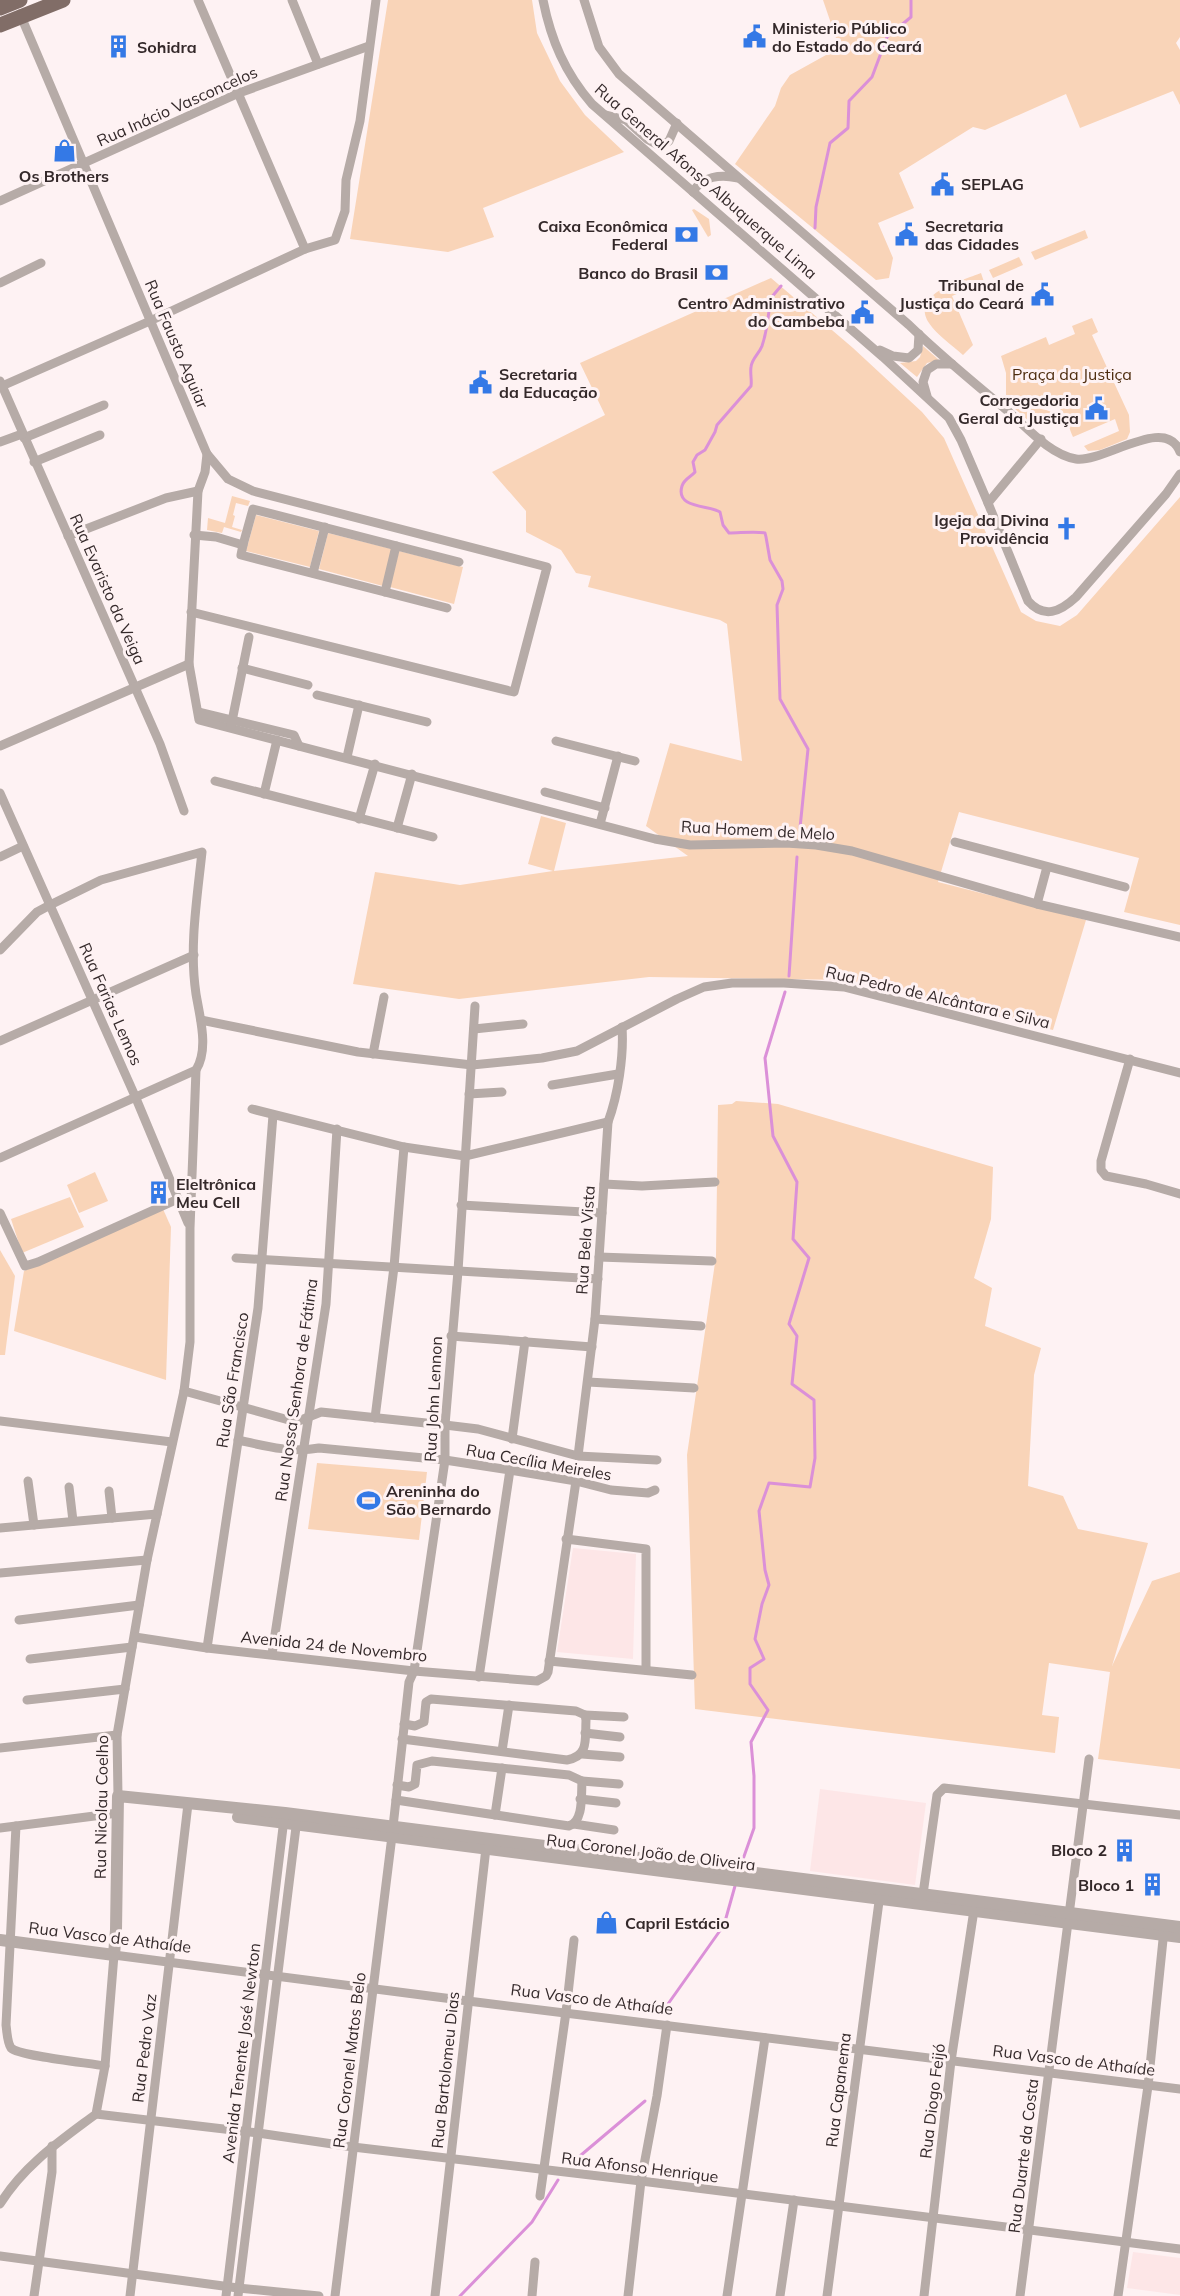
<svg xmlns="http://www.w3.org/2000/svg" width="1180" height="2296" font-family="Mulish,sans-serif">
  <rect width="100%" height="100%" fill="#fef2f3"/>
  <g fill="#fde6e7">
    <polygon points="573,1548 636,1554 633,1659 557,1652"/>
    <polygon points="820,1789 926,1803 915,1885 810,1871"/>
    <polygon points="1133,2252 1180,2258 1180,2295 1127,2288"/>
  </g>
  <g fill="#f9d4b8">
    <polygon points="388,0 532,0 537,33 560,81 585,115 624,152 483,208 494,237 448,252 350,239"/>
    <polygon points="823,0 1180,0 1180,37 1176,43 1180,50 1180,105 1173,91 1080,128 1066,94 985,130 973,127 899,173 914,208 878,223 893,258 889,278 876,280 735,164 775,106 781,88 790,75 835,50 837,41"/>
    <polygon points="694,209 709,219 711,235 708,237 692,210"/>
    <polygon points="1085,230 1088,238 1035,260 1031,252"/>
    <polygon points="1019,257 1023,265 993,278 989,270"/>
    <path d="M981,273L984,282L952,296L973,345L963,355C952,345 937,335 929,323C910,293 962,281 981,273Z"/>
    <polygon points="771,278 853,348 922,412 944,438 1021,612 1036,621 1060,626 1077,615 1180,497 1180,925 1124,912 1139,858 959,812 938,882 1086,920 1053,1030 850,980 649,977 459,999 353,984 375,872 460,885 553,871 528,864 541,816 566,823 554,871 688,856 646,826 670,743 742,761 727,624 720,620 588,587 591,576 576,573 561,550 526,532 526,511 492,472 605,415 580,363"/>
    <path d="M1092,318L1098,332L1092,335L1129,415L1130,432L1127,439L1100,450L1088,451L1084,446L1119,431L1115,419L1073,437C1069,429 1067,416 1061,410C1054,399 1021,403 1009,404L1006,401V373L1001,356L1046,337L1049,345L1075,334L1072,326Z"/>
    <polygon points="923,346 939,360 927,363 917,377 900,363 916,361 920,357"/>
    <path d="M1015,409C1029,409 1049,405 1058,418L1030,422Z"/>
    <polygon points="232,496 250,501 248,506 236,503 233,515 235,516 232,527 242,530 241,532 224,527 222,533 207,530 208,518 225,523"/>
    <polygon points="256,515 319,531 310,567 246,551"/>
    <polygon points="328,533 392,549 383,586 319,569"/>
    <polygon points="399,551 463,567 454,604 390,587"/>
    <polygon points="736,1101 778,1104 993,1167 991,1219 974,1278 992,1288 985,1326 1041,1348 1034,1375 1028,1486 1063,1496 1078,1529 1148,1543 1112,1666 1152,1581 1180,1572 1180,1769 1098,1759 1110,1672 1049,1663 1042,1715 1059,1717 1055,1753 695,1709 687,1455 716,1256 718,1105 732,1104"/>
    <polygon points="95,1172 108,1201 79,1213 67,1185"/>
    <polygon points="70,1197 84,1227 22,1253 11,1219"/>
    <polygon points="163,1209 171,1227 166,1380 14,1331 24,1271"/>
    <polygon points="0,1250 15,1276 5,1355 0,1355"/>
    <polygon points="317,1463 427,1472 419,1540 308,1529"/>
  </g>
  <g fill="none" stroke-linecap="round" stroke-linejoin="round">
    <g stroke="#db90d8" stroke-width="3">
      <polyline points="815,228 816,207 830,143 848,128 849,101 872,77 887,37 911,17 911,0"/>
      <path d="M781,286L770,299C769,314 767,331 762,346C759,354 752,358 751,367C750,374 752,380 751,386L717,425L715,432L705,450L697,455L693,462L695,472C691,477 684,479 682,486C675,509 710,505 720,512L723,525L729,533C740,533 755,531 765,533L766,537L770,560L782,581L783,589L777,605L780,699L808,749L800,828"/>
      <polyline points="789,976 797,857"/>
      <polyline points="742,1862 754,1828 754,1776 751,1742 768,1710 750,1684 750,1668 764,1659 755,1639 762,1604 769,1585 765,1570 759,1511 769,1483 810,1487 815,1458 814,1400 792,1384 797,1336 789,1324 809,1258 793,1239 797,1182 773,1136 765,1058 785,992"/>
      <polyline points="663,2011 724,1925 735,1886"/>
      <polyline points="574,2161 645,2101"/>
      <polyline points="460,2296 532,2222 558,2180"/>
    </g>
    <g stroke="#b6aba7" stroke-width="9">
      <polyline points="198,0 305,249"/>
      <polyline points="292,0 318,64"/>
      <path d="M543,0C551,40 565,73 592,104L883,357L949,418L961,440L988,503L1028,601C1044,619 1060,612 1076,597L1166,494L1180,474"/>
      <path d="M584,0L599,47L619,74L909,325C941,356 975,384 1009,412C1028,429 1051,455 1076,459C1104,463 1166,414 1180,452"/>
      <polyline points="20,14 207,454 205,472 198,491 189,664 199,720 655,839 690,845 786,843 816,845 852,851 1037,904 1180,937"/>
      <polyline points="606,115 626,120 647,139 660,146 669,141 677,123"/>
      <path d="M693,192C702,176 721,174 737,178"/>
      <polyline points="0,201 239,93 369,46"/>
      <polyline points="0,283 41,263"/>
      <polyline points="880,350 893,356 909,358 918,350 919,334"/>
      <polyline points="0,381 160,744 184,811"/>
      <polyline points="2,386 150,321 305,249 335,240 345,211 346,180 360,121 376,0"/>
      <polyline points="927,396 923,382 927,370 936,364 952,364"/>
      <polyline points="24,438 104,405"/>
      <polyline points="0,442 22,434"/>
      <polyline points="34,462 100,435"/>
      <polyline points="988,503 1041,439"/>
      <polyline points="194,535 216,537 243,545 253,509 459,562"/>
      <polyline points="68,536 166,498 198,491"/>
      <polyline points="243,545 241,555 447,608"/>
      <polyline points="313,573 325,527"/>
      <polyline points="385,592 396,546"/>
      <polyline points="191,612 514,692 547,567 253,491 228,479 207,454"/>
      <polyline points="242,668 308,685"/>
      <polyline points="317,695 427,722"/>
      <polyline points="199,712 294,735 299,746"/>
      <polyline points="231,726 249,637"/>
      <polyline points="556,741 635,761"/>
      <polyline points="0,746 189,664"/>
      <polyline points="347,757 359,705"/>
      <polyline points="215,781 433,837"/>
      <polyline points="545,792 605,808"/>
      <polyline points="0,793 135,1096 188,1223"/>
      <polyline points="264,794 277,740"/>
      <polyline points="359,819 375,764"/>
      <polyline points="600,824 618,756"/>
      <polyline points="397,828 412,774"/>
      <polyline points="955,842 1125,887"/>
      <polyline points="0,857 23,846"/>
      <polyline points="1037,904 1047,867"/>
      <path d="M0,950L37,912L50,905L101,880L202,852C197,899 189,948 196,994C200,1018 209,1049 196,1070L190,1228V1342L184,1391L147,1560L117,1735L118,1796"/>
      <polyline points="201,1020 358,1052 472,1065 542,1058 577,1051 677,999 704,987 732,983 784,983 844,987 1180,1073"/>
      <polyline points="474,1029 523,1024"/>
      <polyline points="0,1041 194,955"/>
      <polyline points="373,1054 384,997"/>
      <polyline points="1130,1059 1101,1161 1101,1170 1106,1176 1146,1184 1180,1194"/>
      <polyline points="552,1085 618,1074"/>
      <polyline points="469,1094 502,1092"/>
      <polyline points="252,1109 404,1147 465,1156 608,1122"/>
      <polyline points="0,1158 196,1070"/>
      <polyline points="604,1184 642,1186 715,1182"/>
      <polyline points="461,1205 602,1213"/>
      <polyline points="0,1213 25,1266 38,1262 178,1199"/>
      <polyline points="599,1257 712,1261"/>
      <polyline points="236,1258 598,1279"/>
      <polyline points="595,1319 701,1326"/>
      <polyline points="451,1336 592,1347"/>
      <polyline points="588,1382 694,1388"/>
      <polyline points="184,1391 296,1422 321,1412 445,1425 478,1429 578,1456 657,1460"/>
      <polyline points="375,1418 394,1267 404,1147"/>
      <polyline points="0,1421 172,1442"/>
      <polyline points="512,1439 525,1341"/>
      <path d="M238,1440C265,1446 291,1453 319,1448L445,1460L510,1470L576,1481L611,1490L648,1493L655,1490"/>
      <path d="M578,1456L595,1319L608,1122C618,1095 624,1056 622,1027"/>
      <polyline points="28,1481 34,1525"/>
      <polyline points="69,1487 73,1521"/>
      <polyline points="109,1491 112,1518"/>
      <polyline points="0,1528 157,1514"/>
      <polyline points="566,1539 646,1549 646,1670"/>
      <polyline points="0,1573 147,1560"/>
      <polyline points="19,1620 139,1605"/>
      <polyline points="135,1637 207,1648 414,1671 537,1681 546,1676 548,1672 576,1481"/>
      <polyline points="207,1648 258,1308 273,1115"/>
      <polyline points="272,1654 326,1304 337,1129"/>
      <polyline points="30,1659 132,1647"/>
      <polyline points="549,1661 692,1675"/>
      <polyline points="479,1677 510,1470"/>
      <polyline points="27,1700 125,1689"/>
      <polyline points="585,1715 624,1717"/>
      <polyline points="585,1733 620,1737"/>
      <path d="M402,1739L567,1760C589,1756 585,1740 586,1720L585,1715L576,1711L431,1699L426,1702L424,1722L415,1726L404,1724"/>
      <polyline points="0,1748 117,1735"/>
      <polyline points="502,1751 509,1705"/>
      <polyline points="582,1754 620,1757"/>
      <polyline points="582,1781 619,1784"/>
      <polyline points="580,1799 616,1803"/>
      <path d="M396,1800L569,1826C584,1821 581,1795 582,1781L569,1775L432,1761L417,1765L415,1784L409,1787L397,1785"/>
      <polyline points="495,1815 502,1768"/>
      <polyline points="574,1824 614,1830"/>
      <path d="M16,1826L6,2025C7,2031 7,2042 11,2048C19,2056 89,2063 105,2066"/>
      <polyline points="0,1828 118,1813"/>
      <polyline points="923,1894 937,1795 944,1788 1180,1815"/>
      <polyline points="96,2114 258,2133 353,2147 641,2181 1180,2249"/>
      <polyline points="540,2196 566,2012 574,1940"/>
      <path d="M0,2204C24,2165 60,2141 96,2114L105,2066L114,1955L468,2001L1180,2089"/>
      <polyline points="0,2256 238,2288 319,2296"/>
      <polyline points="34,2296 52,2172 52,2146"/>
      <polyline points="130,2296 188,1804"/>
      <polyline points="226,2296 284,1819"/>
      <polyline points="238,2296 297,1819"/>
      <polyline points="335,2296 392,1836 409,1682 414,1671 445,1460 445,1425 458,1271 475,1006"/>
      <polyline points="435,2296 486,1848"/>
      <polyline points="532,2296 535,2262"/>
      <polyline points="628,2296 641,2181 657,2096 667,2025"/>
      <polyline points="727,2296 765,2038"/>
      <polyline points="780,2296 794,2200"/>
      <polyline points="827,2296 880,1894"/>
      <polyline points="924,2296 951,2061 974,1910"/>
      <polyline points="1020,2296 1089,1759"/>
      <polyline points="1118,2296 1148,2086 1164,1930"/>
    </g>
    <g stroke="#b6aba7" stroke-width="12">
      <polyline points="238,1817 1180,1937"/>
      <polyline points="0,1940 114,1955 116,1930 118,1796 285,1813 1180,1927"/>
    </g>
    <g stroke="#816d67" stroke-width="15">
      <polyline points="0,8 20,0"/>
      <polyline points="0,25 63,0"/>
    </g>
  </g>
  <defs>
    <symbol id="civic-bare" viewBox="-9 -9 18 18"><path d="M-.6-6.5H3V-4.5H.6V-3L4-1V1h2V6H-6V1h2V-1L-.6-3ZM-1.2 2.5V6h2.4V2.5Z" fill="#3479e6" stroke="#fef2f3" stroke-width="2.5" paint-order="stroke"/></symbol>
    <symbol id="building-bare" viewBox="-9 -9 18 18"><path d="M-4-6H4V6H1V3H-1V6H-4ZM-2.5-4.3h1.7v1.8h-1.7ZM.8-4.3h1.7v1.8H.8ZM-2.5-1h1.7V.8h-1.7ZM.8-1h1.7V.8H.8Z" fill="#3479e6" stroke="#fef2f3" stroke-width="2.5" paint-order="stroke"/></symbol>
    <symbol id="shop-bare" viewBox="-9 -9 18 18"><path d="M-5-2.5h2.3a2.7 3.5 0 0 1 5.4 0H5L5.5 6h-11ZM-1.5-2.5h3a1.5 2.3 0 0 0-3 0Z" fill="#3479e6" stroke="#fef2f3" stroke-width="2.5" paint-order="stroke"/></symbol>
    <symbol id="bank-bare" viewBox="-9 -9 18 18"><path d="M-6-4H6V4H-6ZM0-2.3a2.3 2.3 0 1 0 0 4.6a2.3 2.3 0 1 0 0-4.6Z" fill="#3479e6" stroke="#fef2f3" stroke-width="2.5" paint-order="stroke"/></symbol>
    <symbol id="church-bare" viewBox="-9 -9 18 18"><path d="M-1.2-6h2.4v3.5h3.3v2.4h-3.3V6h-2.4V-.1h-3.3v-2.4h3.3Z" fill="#3479e6" stroke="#fef2f3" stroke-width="2.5" paint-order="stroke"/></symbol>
    <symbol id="stadium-bare" viewBox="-9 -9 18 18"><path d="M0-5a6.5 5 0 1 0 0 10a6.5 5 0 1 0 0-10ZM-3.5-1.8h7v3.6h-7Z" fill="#3479e6" stroke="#fef2f3" stroke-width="2.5" paint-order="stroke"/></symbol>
  </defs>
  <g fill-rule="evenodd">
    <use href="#civic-bare" x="738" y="20" width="33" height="33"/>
    <use href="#building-bare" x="102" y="30" width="33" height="33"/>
    <use href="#shop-bare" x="48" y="134" width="33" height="33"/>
    <use href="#civic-bare" x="926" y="168" width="33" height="33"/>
    <use href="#bank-bare" x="670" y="218" width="33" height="33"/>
    <use href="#civic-bare" x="890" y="218" width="33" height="33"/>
    <use href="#bank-bare" x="700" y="256" width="33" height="33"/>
    <use href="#civic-bare" x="1026" y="278" width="33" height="33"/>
    <use href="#civic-bare" x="846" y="296" width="33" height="33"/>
    <use href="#civic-bare" x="464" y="366" width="33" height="33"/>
    <use href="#civic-bare" x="1080" y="392" width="33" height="33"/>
    <use href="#church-bare" x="1050" y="512" width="33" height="33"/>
    <use href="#building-bare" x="142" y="1176" width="33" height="33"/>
    <use href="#stadium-bare" x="352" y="1484" width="33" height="33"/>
    <use href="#building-bare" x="1108" y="1834" width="33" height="33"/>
    <use href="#building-bare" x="1136" y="1868" width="33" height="33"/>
    <use href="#shop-bare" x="590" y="1906" width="33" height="33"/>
  </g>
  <g text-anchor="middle" stroke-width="6" stroke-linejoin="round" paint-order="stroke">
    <g font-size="16" font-weight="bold" fill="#34292a" stroke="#fef2f3" text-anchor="start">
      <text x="772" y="34">Ministerio Público<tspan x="772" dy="18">do Estado do Ceará</tspan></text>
      <text x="137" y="53">Sohidra</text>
      <text x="64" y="182" text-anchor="middle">Os Brothers</text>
      <text x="961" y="190">SEPLAG</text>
      <text x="668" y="232" text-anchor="end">Caixa Econômica<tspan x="668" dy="18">Federal</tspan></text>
      <text x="925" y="232">Secretaria<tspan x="925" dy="18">das Cidades</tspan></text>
      <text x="698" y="279" text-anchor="end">Banco do Brasil</text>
      <text x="1024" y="291" text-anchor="end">Tribunal de<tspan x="1024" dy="18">Justiça do Ceará</tspan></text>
      <text x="845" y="309" text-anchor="end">Centro Administrativo<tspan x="845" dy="18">do Cambeba</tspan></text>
      <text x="499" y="380">Secretaria<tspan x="499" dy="18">da Educação</tspan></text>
      <text x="1079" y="406" text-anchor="end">Corregedoria<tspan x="1079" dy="18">Geral da Justiça</tspan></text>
      <text x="1049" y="526" text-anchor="end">Igeja da Divina<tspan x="1049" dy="18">Providência</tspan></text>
      <text x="176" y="1190">Eleltrônica<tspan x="176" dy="18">Meu Cell</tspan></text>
      <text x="386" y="1497">Areninha do<tspan x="386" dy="18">São Bernardo</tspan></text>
      <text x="1107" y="1856" text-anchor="end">Bloco 2</text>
      <text x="1134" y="1891" text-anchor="end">Bloco 1</text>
      <text x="625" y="1929">Capril Estácio</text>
    </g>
    <g font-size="16" fill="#34292a" stroke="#fef2f3">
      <text transform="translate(177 106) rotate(-24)" y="6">Rua Inácio Vasconcelos</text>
      <text transform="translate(706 181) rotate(41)" y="6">Rua General Afonso Albuquerque Lima</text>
      <text transform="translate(177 344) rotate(67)" y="6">Rua Fausto Aguiar</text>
      <text transform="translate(108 589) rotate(66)" y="6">Rua Evaristo da Veiga</text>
      <text transform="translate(758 830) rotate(3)" y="6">Rua Homem de Melo</text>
      <text transform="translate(938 997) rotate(13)" y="6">Rua Pedro de Alcântara e Silva</text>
      <text transform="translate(111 1004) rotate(66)" y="6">Rua Farias Lemos</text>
      <text transform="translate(585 1240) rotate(-86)" y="6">Rua Bela Vista</text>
      <text transform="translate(232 1380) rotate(-81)" y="6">Rua São Francisco</text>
      <text transform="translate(296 1390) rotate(-82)" y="6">Rua Nossa Senhora de Fátima</text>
      <text transform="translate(433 1399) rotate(-87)" y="6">Rua John Lennon</text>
      <text transform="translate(539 1462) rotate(10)" y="6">Rua Cecília Meireles</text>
      <text transform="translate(334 1646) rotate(6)" y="6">Avenida 24 de Novembro</text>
      <text transform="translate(101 1807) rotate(-89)" y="6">Rua Nicolau Coelho</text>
      <text transform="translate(651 1852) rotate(7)" y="6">Rua Coronel João de Oliveira</text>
      <text transform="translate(110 1937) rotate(7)" y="6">Rua Vasco de Athaíde</text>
      <text transform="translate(592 1999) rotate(7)" y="6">Rua Vasco de Athaíde</text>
      <text transform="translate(144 2048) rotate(-83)" y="6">Rua Pedro Vaz</text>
      <text transform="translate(241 2053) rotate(-83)" y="6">Avenida Tenente José Newton</text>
      <text transform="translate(349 2060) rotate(-83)" y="6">Rua Coronel Matos Belo</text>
      <text transform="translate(1074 2060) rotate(7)" y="6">Rua Vasco de Athaíde</text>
      <text transform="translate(445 2070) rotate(-84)" y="6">Rua Bartolomeu Dias</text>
      <text transform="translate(838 2090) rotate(-83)" y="6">Rua Capanema</text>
      <text transform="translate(932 2101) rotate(-83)" y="6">Rua Diogo Feijó</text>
      <text transform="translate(1023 2156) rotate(-83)" y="6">Rua Duarte da Costa</text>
      <text transform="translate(640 2167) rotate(7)" y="6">Rua Afonso Henrique</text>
    </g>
    <g font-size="16" fill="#4d2c0e" stroke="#fef2f3">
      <text x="1072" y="380">Praça da Justiça</text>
    </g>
  </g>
</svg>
